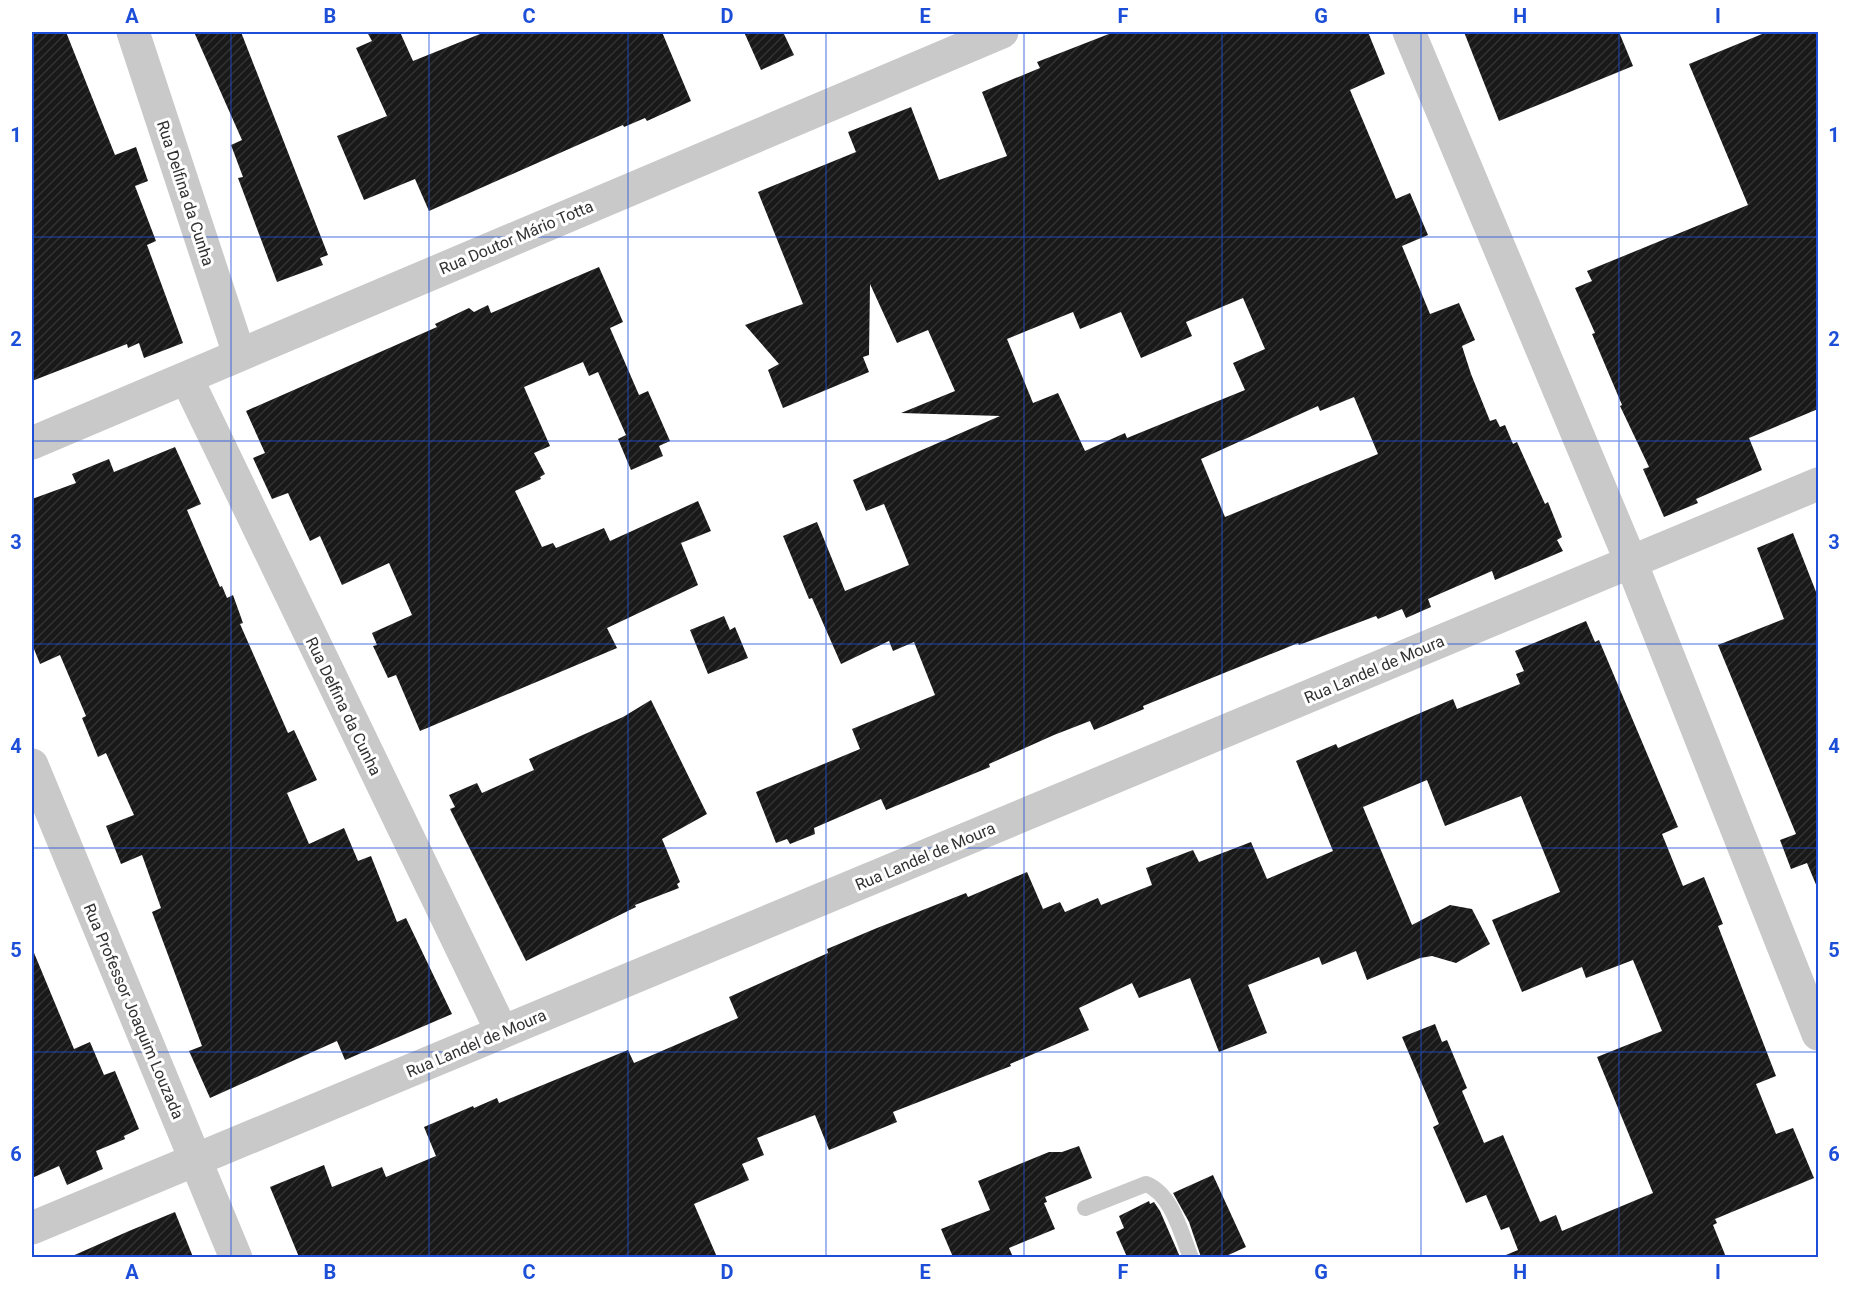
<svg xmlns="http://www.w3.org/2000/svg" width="1850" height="1289" font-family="Roboto,sans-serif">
  <defs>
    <pattern id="building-hatch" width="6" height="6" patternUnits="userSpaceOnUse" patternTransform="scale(1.5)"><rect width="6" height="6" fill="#191919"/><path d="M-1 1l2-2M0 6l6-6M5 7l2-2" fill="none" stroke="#323232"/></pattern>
  </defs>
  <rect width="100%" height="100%" fill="#fff"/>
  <g fill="url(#building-hatch)" fill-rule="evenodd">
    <polygon points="32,32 66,32 115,155 136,147 148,181 135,186 156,241 147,245 183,343 144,358 139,343 128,348 127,344 32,381"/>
    <polygon points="194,32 241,32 328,255 320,258 323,265 277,282 238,178 243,177 231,145 242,140"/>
    <polygon points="367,32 400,32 413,61 485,32 662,32 691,101 647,121 645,118 624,127 623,125 429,211 415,179 364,200 337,136 387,116 356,48 372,41"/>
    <polygon points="744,32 783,32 794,55 761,70"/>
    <path d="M1114,32H1368L1385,74L1350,90L1396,199L1410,193L1428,235L1402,246L1430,314L1459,303L1475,340L1462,346L1471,374L1490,421L1496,419L1500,427L1505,425L1513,444L1517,442L1545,504L1548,502L1562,537L1557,540L1563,551L1495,580L1492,571L1428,599L1431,607L1406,618L1402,609L1378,619L1376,616L1299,645L1298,643L1143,706L1144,709L1094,730L1090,721L1054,735L989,764L990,767L886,810L881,799L814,828L815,834L790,844L787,839L776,843L756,792L860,749L852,729L935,695L914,642L893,651L889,641L841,664L812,598L809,599L783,536L817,522L845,591L909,565L884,504L866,511L853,480L1000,416L901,413L955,391L928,330L897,343L870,284L869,355L863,357L869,372L783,408L768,370L779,364L745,325L803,304L758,192L856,152L848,132L911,107L939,180L1007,156L982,92L1040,68L1037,62ZM1243,298L1265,349L1233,363L1245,390L1127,438L1125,433L1085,451L1058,393L1033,403L1007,339L1073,312L1080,329L1121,312L1141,358L1192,336L1186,322ZM1354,397L1378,454L1225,517L1201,459L1318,406L1320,411Z"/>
    <polygon points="1464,32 1619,32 1633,66 1499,121"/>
    <polygon points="1767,32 1818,32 1818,409 1749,438 1762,470 1696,499 1698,503 1664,517 1643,469 1649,467 1620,406 1622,405 1592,334 1595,333 1575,288 1592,281 1587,271 1748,205 1689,64"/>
    <polygon points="599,267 623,322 610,328 639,395 648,391 670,441 659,446 663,456 631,470 618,439 626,435 598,372 589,376 583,362 524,387 550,446 534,453 545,474 540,477 541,479 515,491 542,547 553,543 556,548 604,528 610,541 698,501 711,531 681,543 698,585 607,628 617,648 420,731 396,675 388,678 373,646 377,645 372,633 412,615 389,563 342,585 320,536 310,541 288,493 272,499 253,458 265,453 246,411 437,327 435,324 469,308 474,312 488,305 491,313"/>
    <polygon points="175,447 201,504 187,510 220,587 222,586 227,598 233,595 243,623 240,624 288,733 294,730 317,780 287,793 309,844 344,828 358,861 371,856 397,922 406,918 452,1014 345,1060 337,1041 210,1098 189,1051 202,1046 152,912 161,908 142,855 121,864 106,826 134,815 106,753 98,757 82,718 86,716 60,655 40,664 32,644 32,499 76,483 72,474 109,459 114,472"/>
    <polygon points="1793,533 1818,597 1817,887 1807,863 1791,869 1780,840 1796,834 1718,645 1784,619 1757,548"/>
    <polygon points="724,616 730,630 735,627 748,658 708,674 690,630"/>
    <polygon points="1586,621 1595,642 1599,640 1678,827 1662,834 1683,886 1704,877 1723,924 1718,926 1776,1076 1756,1084 1776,1134 1793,1128 1814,1178 1715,1219 1717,1223 1713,1225 1726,1257 1501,1257 1518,1250 1509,1227 1501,1230 1486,1195 1466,1203 1433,1127 1439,1124 1402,1037 1435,1024 1442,1042 1447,1040 1467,1088 1462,1091 1484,1143 1503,1135 1540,1222 1556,1215 1562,1231 1653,1193 1597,1057 1662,1031 1633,960 1586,978 1582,967 1522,992 1492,920 1560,892 1521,796 1445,826 1427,780 1363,807 1412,925 1450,905 1472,909 1490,944 1456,963 1432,956 1420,958 1367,980 1356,951 1322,965 1319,957 1248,985 1267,1033 1219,1052 1190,978 1139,998 1132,983 1079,1008 1089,1030 1010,1064 1011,1066 893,1112 897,1122 829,1150 815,1115 757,1138 764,1155 742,1164 749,1180 694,1204 717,1257 299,1257 270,1187 324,1165 332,1187 382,1167 386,1177 436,1156 424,1127 473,1106 474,1108 497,1098 499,1103 628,1050 634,1063 738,1018 729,997 828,953 827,949 877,928 966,893 968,897 1027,872 1043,909 1060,902 1065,912 1098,898 1101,905 1152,885 1146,868 1193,850 1199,862 1251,842 1267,879 1333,851 1296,761 1336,744 1338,748 1453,699 1457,709 1520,684 1516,674 1524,671 1515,651"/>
    <polygon points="651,700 707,814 662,839 680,882 677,884 679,888 635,905 636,907 526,961 450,809 455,807 449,795 477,783 482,793 534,770 529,759 623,717"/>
    <polygon points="32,948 74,1049 90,1042 104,1075 115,1071 139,1129 124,1136 125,1139 96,1151 103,1169 67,1185 59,1166 32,1178"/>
    <polygon points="1079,1146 1092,1178 1045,1197 1047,1202 1044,1203 1055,1229 1009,1248 1013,1257 953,1257 941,1229 990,1210 978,1181 1049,1152 1062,1152"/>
    <polygon points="1213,1175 1246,1247 1224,1257 1201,1257 1189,1222 1173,1193"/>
    <polygon points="1149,1201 1150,1204 1154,1202 1160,1211 1180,1257 1127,1257 1116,1232 1124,1228 1119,1216"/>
    <polygon points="175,1212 193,1257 70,1257 129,1231"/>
  </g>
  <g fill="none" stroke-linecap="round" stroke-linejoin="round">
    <path stroke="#c9c9c9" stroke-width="16" d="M1085,1208L1146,1184C1172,1194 1181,1233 1191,1258"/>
    <g stroke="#c9c9c9" stroke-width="33">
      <polyline points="133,32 239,354"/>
      <polyline points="1409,32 1631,562 1818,1034"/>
      <polyline points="187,379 502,1032"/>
      <polyline points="32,765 236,1258"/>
      <polyline points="32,1228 1818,484"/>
    </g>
    <polyline stroke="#c9c9c9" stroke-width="33" points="32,443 1002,32"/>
  </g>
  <path fill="none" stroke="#1d4ed8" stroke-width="1.5" stroke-opacity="0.55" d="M231,32V1258M429,32V1258M628,32V1258M826,32V1258M1024,32V1258M1222,32V1258M1421,32V1258M1619,32V1258M32,237H1818M32,441H1818M32,644H1818M32,848H1818M32,1052H1818"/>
  <g text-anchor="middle" stroke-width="6" stroke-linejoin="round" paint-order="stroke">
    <g font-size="16" fill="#323232" stroke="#fff">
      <text transform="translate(186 193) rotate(72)" y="6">Rua Delfina da Cunha</text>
      <text transform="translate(516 237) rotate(-23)" y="6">Rua Doutor Mário Totta</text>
      <text transform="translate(1374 669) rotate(-23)" y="6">Rua Landel de Moura</text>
      <text transform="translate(344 706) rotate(64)" y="6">Rua Delfina da Cunha</text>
      <text transform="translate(925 856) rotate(-23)" y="6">Rua Landel de Moura</text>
      <text transform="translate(134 1011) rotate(67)" y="6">Rua Professor Joaquim Louzada</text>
      <text transform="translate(476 1043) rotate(-23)" y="6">Rua Landel de Moura</text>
    </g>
  </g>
  <rect width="1850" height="1289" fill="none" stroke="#ffffff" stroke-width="66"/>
  <rect x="33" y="33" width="1784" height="1223" fill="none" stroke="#1d4ed8" stroke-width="2"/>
  <g font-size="20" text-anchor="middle" font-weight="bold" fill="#1d4ed8">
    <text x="132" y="23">A</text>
    <text x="330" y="23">B</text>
    <text x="529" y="23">C</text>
    <text x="727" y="23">D</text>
    <text x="925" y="23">E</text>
    <text x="1123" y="23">F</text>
    <text x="1321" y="23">G</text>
    <text x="1520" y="23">H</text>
    <text x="1718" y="23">I</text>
    <text x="16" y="142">1</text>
    <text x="1834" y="142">1</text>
    <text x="16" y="346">2</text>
    <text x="1834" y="346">2</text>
    <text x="16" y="549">3</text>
    <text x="1834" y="549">3</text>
    <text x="16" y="753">4</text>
    <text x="1834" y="753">4</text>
    <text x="16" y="957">5</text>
    <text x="1834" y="957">5</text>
    <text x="16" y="1161">6</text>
    <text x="1834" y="1161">6</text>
    <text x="132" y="1279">A</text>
    <text x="330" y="1279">B</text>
    <text x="529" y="1279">C</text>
    <text x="727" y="1279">D</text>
    <text x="925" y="1279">E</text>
    <text x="1123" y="1279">F</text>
    <text x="1321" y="1279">G</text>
    <text x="1520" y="1279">H</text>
    <text x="1718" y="1279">I</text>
  </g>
</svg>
